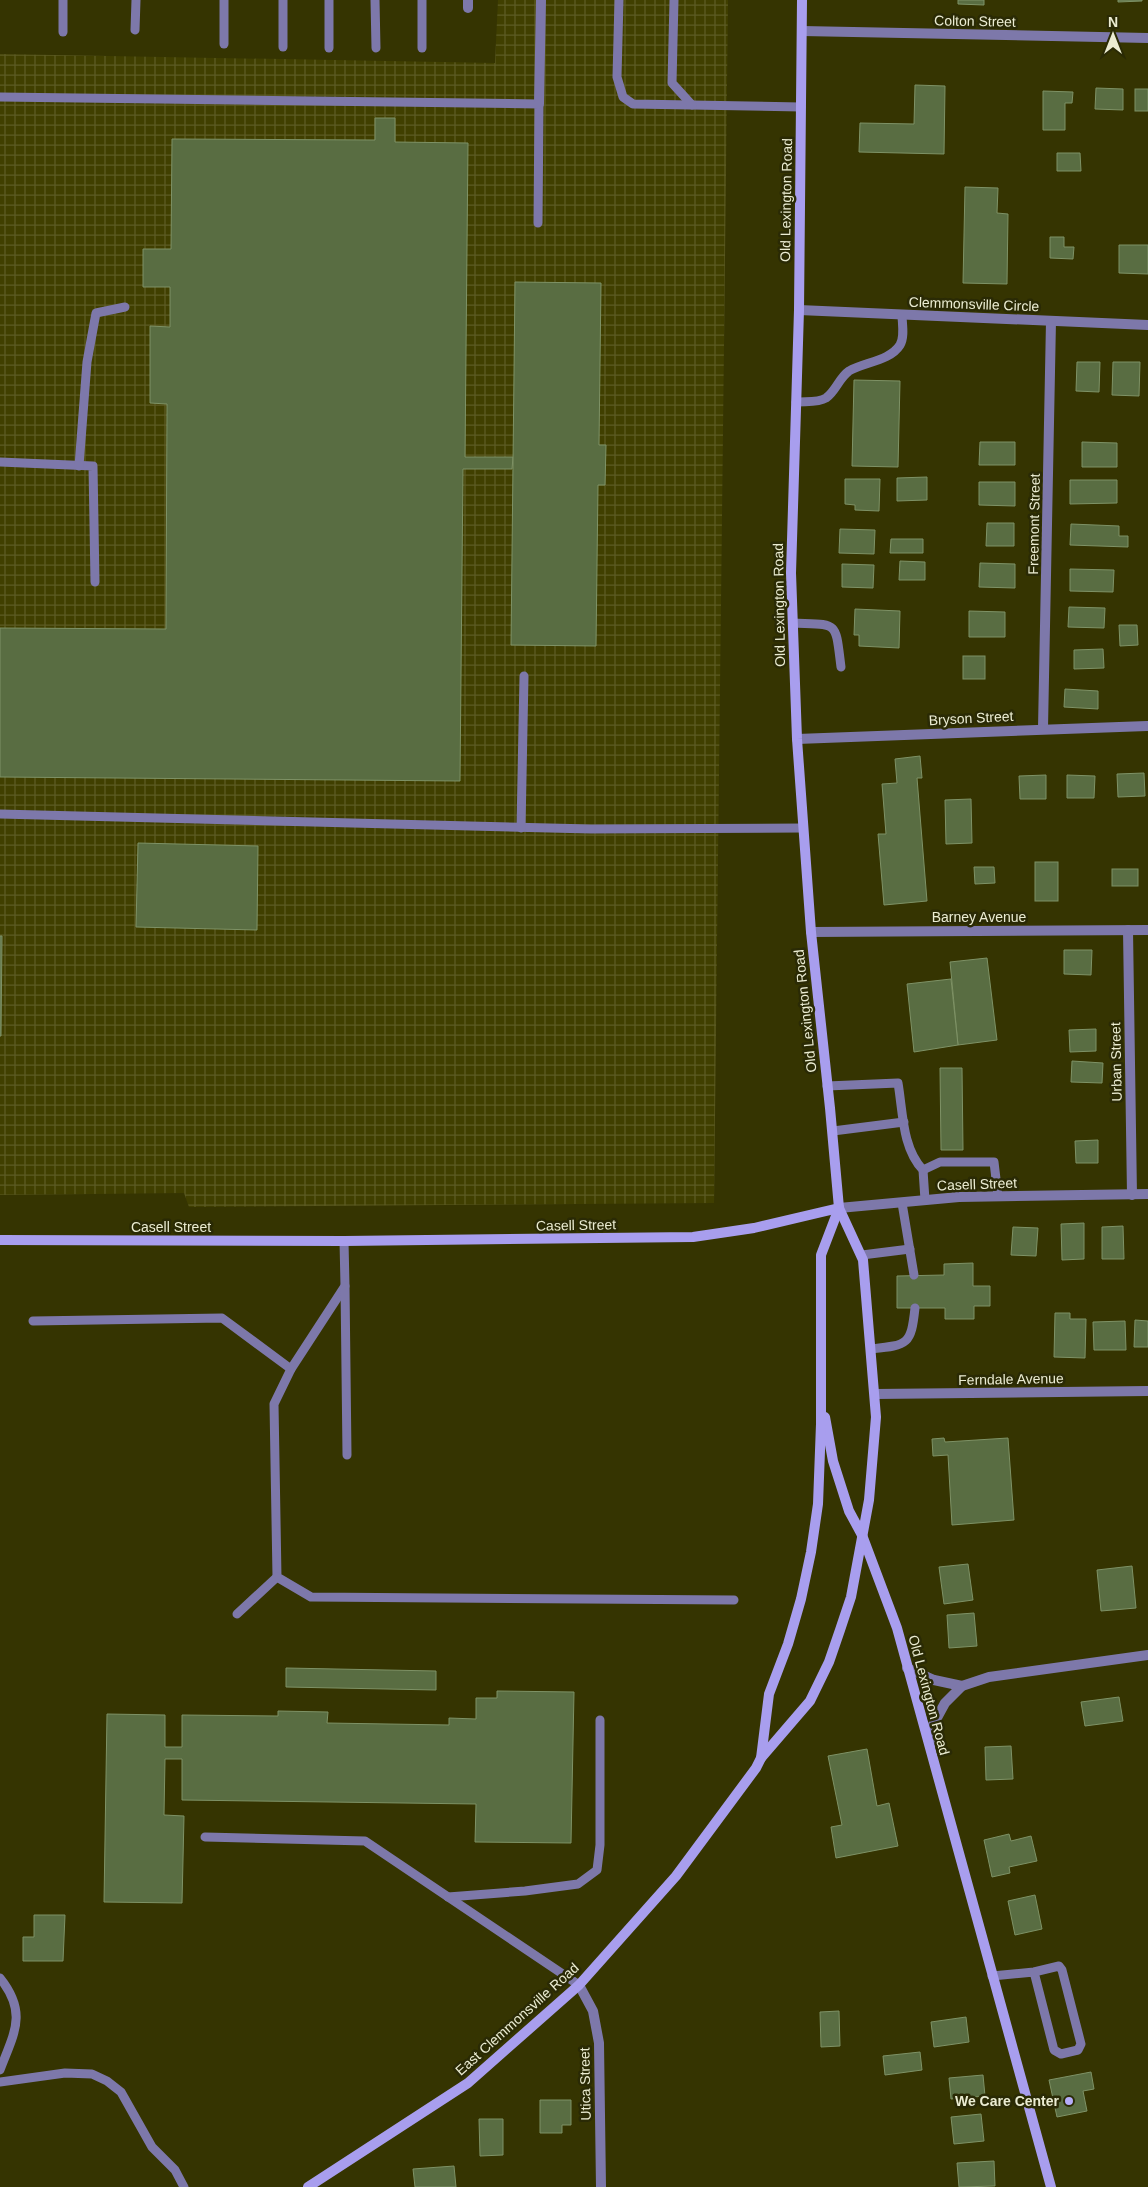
<svg xmlns="http://www.w3.org/2000/svg" width="1148" height="2187" font-family="Arial,sans-serif">
  <defs>
    <pattern id="industrial-grid" width="8" height="8" patternUnits="userSpaceOnUse" patternTransform="scale(1.25)"><rect width="8" height="8" fill="#403f00"/><path d="M0 4h8M4 0v8" fill="none" stroke="#5c5b24"/></pattern>
  </defs>
  <rect width="100%" height="100%" fill="#353401"/>
  <polygon fill="url(#industrial-grid)" points="498,0 728,0 714,1203 189,1207 184,1193 0,1195 0,54 495,63"/>
  <g fill="#596d42" stroke="#7e9266">
    <polygon points="958,0 984,0 984,5 958,4"/>
    <polygon points="1118,0 1142,0 1142,1 1118,2"/>
    <polygon points="915,85 945,86 944,154 859,152 860,123 914,124"/>
    <polygon points="1096,88 1123,89 1123,110 1095,109"/>
    <rect x="1135" y="89" width="13" height="22"/>
    <polygon points="1043,91 1073,92 1072,103 1065,103 1065,130 1043,130"/>
    <polygon points="375,118 395,118 395,142 468,143 465,457 513,457 512,469 463,469 460,781 0,777 0,628 166,629 167,404 150,403 150,326 170,327 170,287 143,287 143,249 171,249 172,139 375,140"/>
    <polygon points="1057,153 1080,153 1081,171 1057,171"/>
    <polygon points="965,187 998,188 997,213 1008,214 1007,284 963,283"/>
    <polygon points="1050,237 1064,237 1064,247 1074,247 1073,259 1050,258"/>
    <polygon points="1119,245 1148,245 1148,274 1119,273"/>
    <polygon points="515,282 601,283 599,445 606,445 605,485 598,485 596,646 511,645"/>
    <polygon points="1077,362 1100,362 1099,392 1076,391"/>
    <polygon points="1113,362 1140,362 1139,396 1112,395"/>
    <polygon points="854,380 900,381 898,467 852,466"/>
    <polygon points="980,442 1015,442 1015,465 979,465"/>
    <polygon points="1082,442 1117,443 1117,467 1082,467"/>
    <polygon points="927,477 927,500 897,501 897,478"/>
    <polygon points="845,479 880,479 879,511 855,510 855,505 845,504"/>
    <polygon points="1070,480 1117,480 1117,503 1070,504"/>
    <polygon points="979,482 1015,482 1015,506 979,505"/>
    <polygon points="987,523 1014,523 1014,546 986,546"/>
    <polygon points="1071,524 1119,526 1119,536 1128,536 1128,547 1070,545"/>
    <polygon points="840,529 875,530 874,554 839,553"/>
    <polygon points="891,539 923,539 923,553 890,553"/>
    <polygon points="900,561 925,562 925,580 899,580"/>
    <polygon points="980,563 1015,564 1015,588 979,587"/>
    <polygon points="842,564 874,565 873,588 842,587"/>
    <polygon points="1070,569 1114,570 1113,592 1070,591"/>
    <polygon points="1069,607 1105,608 1104,628 1068,627"/>
    <polygon points="855,609 900,611 899,648 859,646 859,635 854,635"/>
    <polygon points="969,611 1005,612 1005,637 969,637"/>
    <polygon points="1119,625 1137,625 1138,645 1120,646"/>
    <polygon points="1103,649 1104,668 1074,669 1074,650"/>
    <rect x="963" y="656" width="22" height="23"/>
    <polygon points="1065,689 1098,691 1098,709 1064,707"/>
    <polygon points="920,756 922,778 917,778 927,901 884,905 878,834 886,834 882,784 897,783 895,759"/>
    <polygon points="1144,773 1145,796 1118,797 1117,774"/>
    <polygon points="1046,775 1046,799 1020,799 1019,776"/>
    <polygon points="1067,775 1095,776 1094,798 1067,798"/>
    <polygon points="971,799 972,843 946,844 945,800"/>
    <polygon points="138,843 258,846 257,930 136,927"/>
    <rect x="1035" y="862" width="23" height="39"/>
    <polygon points="974,867 994,867 995,883 975,884"/>
    <rect x="1112" y="869" width="26" height="17"/>
    <polygon points="0,936 2,936 1,1036 0,1036"/>
    <polygon points="1064,950 1092,950 1091,975 1064,974"/>
    <polygon points="987,958 997,1040 958,1045 950,962"/>
    <polygon points="951,979 958,1045 914,1052 907,984"/>
    <polygon points="1096,1029 1096,1051 1070,1052 1069,1030"/>
    <polygon points="1072,1061 1103,1063 1102,1083 1071,1082"/>
    <polygon points="940,1068 962,1068 963,1150 941,1150"/>
    <polygon points="1098,1140 1098,1163 1076,1163 1075,1141"/>
    <polygon points="1084,1223 1084,1259 1062,1260 1061,1224"/>
    <polygon points="1123,1226 1124,1259 1102,1259 1102,1227"/>
    <polygon points="1013,1227 1038,1228 1036,1256 1011,1255"/>
    <polygon points="973,1263 973,1286 990,1286 990,1306 974,1306 974,1319 945,1319 945,1308 897,1308 897,1276 944,1275 944,1264"/>
    <polygon points="1055,1313 1070,1313 1070,1319 1086,1319 1085,1358 1054,1357"/>
    <polygon points="1135,1320 1148,1321 1148,1347 1134,1347"/>
    <polygon points="1125,1321 1126,1350 1094,1350 1093,1322"/>
    <polygon points="944,1438 945,1442 1008,1438 1014,1520 952,1525 948,1455 933,1456 932,1439"/>
    <polygon points="968,1564 973,1600 944,1604 939,1567"/>
    <polygon points="1132,1566 1136,1608 1101,1611 1097,1570"/>
    <polygon points="974,1613 977,1646 949,1648 947,1615"/>
    <polygon points="286,1668 436,1671 436,1690 286,1687"/>
    <polygon points="497,1691 574,1692 571,1843 475,1842 476,1804 182,1800 182,1759 165,1759 164,1815 184,1816 182,1903 104,1902 107,1714 165,1715 165,1747 182,1747 182,1715 278,1716 278,1711 328,1712 327,1723 449,1725 449,1718 476,1719 476,1698 497,1698"/>
    <polygon points="1119,1697 1123,1721 1085,1726 1081,1702"/>
    <polygon points="1011,1746 1013,1779 986,1780 985,1747"/>
    <polygon points="867,1749 877,1806 889,1803 898,1846 836,1858 831,1827 842,1825 828,1756"/>
    <polygon points="1009,1834 1011,1841 1031,1836 1037,1861 1009,1867 1010,1873 992,1877 984,1840"/>
    <polygon points="1035,1895 1042,1929 1015,1935 1008,1901"/>
    <polygon points="34,1915 65,1915 63,1961 23,1961 23,1937 34,1937"/>
    <polygon points="839,2011 840,2046 821,2047 820,2012"/>
    <polygon points="966,2017 969,2042 934,2047 931,2022"/>
    <polygon points="920,2052 922,2070 885,2075 883,2056"/>
    <polygon points="1091,2072 1094,2089 1083,2091 1087,2111 1057,2117 1049,2080"/>
    <polygon points="983,2075 985,2096 951,2099 949,2078"/>
    <polygon points="540,2100 571,2100 571,2125 562,2125 562,2133 540,2133"/>
    <polygon points="981,2114 984,2141 954,2144 951,2117"/>
    <polygon points="479,2119 503,2119 503,2155 480,2156"/>
    <polygon points="994,2161 995,2186 959,2187 957,2163"/>
    <polygon points="454,2166 456,2187 415,2187 413,2169"/>
  </g>
  <g fill="none" stroke-linecap="round" stroke-linejoin="round">
    <g stroke="#7d78aa" stroke-width="9">
      <polyline points="224,0 224,44"/>
      <polyline points="329,0 329,48"/>
      <polyline points="375,0 376,48"/>
      <polyline points="619,0 617,77 623,97 633,104 801,107"/>
      <polyline points="674,0 672,83 692,105"/>
      <polyline points="135,30 136,0"/>
      <polyline points="63,32 63,0"/>
      <polyline points="283,47 283,0"/>
      <polyline points="422,48 422,0"/>
      <polyline points="0,97 539,104 538,223"/>
      <path d="M796,402C806,401 818,403 826,398C836,391 839,378 849,371C864,362 890,361 900,345C905,337 902,323 902,315"/>
      <polyline points="0,462 93,466 95,582"/>
      <polyline points="79,466 87,362 96,313 125,307"/>
      <path d="M793,623C839,625 835,620 841,667"/>
      <polyline points="0,814 591,829 803,828"/>
      <polyline points="521,828 524,676"/>
      <path d="M827,1086L898,1083C903,1112 902,1148 923,1170L925,1200"/>
      <polyline points="833,1131 904,1122"/>
      <polyline points="923,1170 940,1162 994,1162 998,1196"/>
      <polyline points="902,1203 914,1275"/>
      <polyline points="344,1241 345,1286 291,1369 274,1404 277,1577 311,1597 734,1600"/>
      <polyline points="862,1255 910,1249"/>
      <polyline points="345,1286 347,1455"/>
      <polyline points="33,1321 222,1318 291,1369"/>
      <path d="M871,1349C908,1345 911,1345 915,1308"/>
      <polyline points="237,1614 277,1577"/>
      <polyline points="205,1837 365,1841 579,1985"/>
      <polyline points="448,1897 525,1891 578,1884 597,1870 600,1845 600,1720"/>
      <polyline points="992,1976 1034,1972 1059,1966 1062,1970 1081,2044 1078,2050 1061,2054 1054,2050 1034,1972"/>
      <path d="M0,1978C28,2013 14,2033 0,2070"/>
      <polyline points="0,2082 65,2073 92,2074 107,2081 121,2092 152,2147 175,2170 184,2187"/>
    </g>
    <g stroke="#7d78aa" stroke-width="10">
      <polyline points="468,8 468,0"/>
      <polyline points="802,31 1148,38"/>
      <polyline points="539,104 541,0"/>
      <polyline points="799,310 1148,325"/>
      <polyline points="1043,728 1051,321"/>
      <polyline points="797,739 1147,726"/>
      <polyline points="1128,930 1132,1195"/>
      <polyline points="811,932 1148,930"/>
      <polyline points="839,1208 959,1197 1148,1194"/>
      <polyline points="875,1394 1148,1391"/>
      <polyline points="907,1668 934,1680 962,1686"/>
      <polyline points="930,1746 933,1725 945,1703 962,1686 989,1677 1148,1655"/>
      <polyline points="579,1985 593,2011 599,2043 601,2187"/>
    </g>
    <g stroke="#a89eee" stroke-width="10">
      <polyline points="0,1240 344,1241 693,1237 754,1228 839,1208"/>
      <polyline points="825,1417 833,1461 849,1511 862,1535 897,1628 1051,2187"/>
      <polyline points="761,1758 810,1701 829,1662 840,1630 851,1597 869,1500 876,1417 863,1260 839,1208 830,1108 811,932 797,739 791,573 799,310 802,0"/>
      <polyline points="308,2187 468,2083 579,1985 676,1876 756,1768 761,1758 769,1694 788,1644 801,1599 811,1552 818,1504 821,1424 821,1255 839,1208"/>
    </g>
  </g>
  <circle fill="#b4acf9" stroke="#2a2a05" stroke-width="2" cx="1069" cy="2101" r="5"/>
  <g text-anchor="middle" stroke-width="5" stroke-linejoin="round" paint-order="stroke">
    <g font-size="14" fill="#ebecd2" stroke="#2a2a05">
      <text transform="translate(975 21) rotate(1)" y="5">Colton Street</text>
      <text transform="translate(786 200) rotate(-89)" y="5">Old Lexington Road</text>
      <text transform="translate(974 304) rotate(2)" y="5">Clemmonsville Circle</text>
      <text transform="translate(1034 524) rotate(-89)" y="5">Freemont Street</text>
      <text transform="translate(779 605) rotate(-91)" y="5">Old Lexington Road</text>
      <text transform="translate(971 718) rotate(-3)" y="5">Bryson Street</text>
      <text x="979" y="922">Barney Avenue</text>
      <text transform="translate(805 1011) rotate(-96)" y="5">Old Lexington Road</text>
      <text transform="translate(1116 1062) rotate(-91)" y="5">Urban Street</text>
      <text transform="translate(977 1184) rotate(-2)" y="5">Casell Street</text>
      <text transform="translate(576 1225) rotate(-1)" y="5">Casell Street</text>
      <text x="171" y="1232">Casell Street</text>
      <text transform="translate(1011 1379) rotate(-1)" y="5">Ferndale Avenue</text>
      <text transform="translate(929 1695) rotate(75)" y="5">Old Lexington Road</text>
      <text transform="translate(517 2019) rotate(-42)" y="5">East Clemmonsville Road</text>
      <text transform="translate(585 2084) rotate(-91)" y="5">Utica Street</text>
    </g>
    <g font-size="14" font-weight="bold" fill="#ebecd2" stroke="#2a2a05" text-anchor="end">
      <text x="1059" y="2106">We Care Center</text>
    </g>
  </g>
  <g transform="translate(1113 35)" stroke="#2a2a05" stroke-width="4" paint-order="stroke">
  <path d="M0-4L9 19L0 12L-9 19Z" fill="#ebecd2"/>
  <text y="-8" font-size="14" font-weight="bold" text-anchor="middle" fill="#ebecd2">N</text>
  </g>
</svg>
